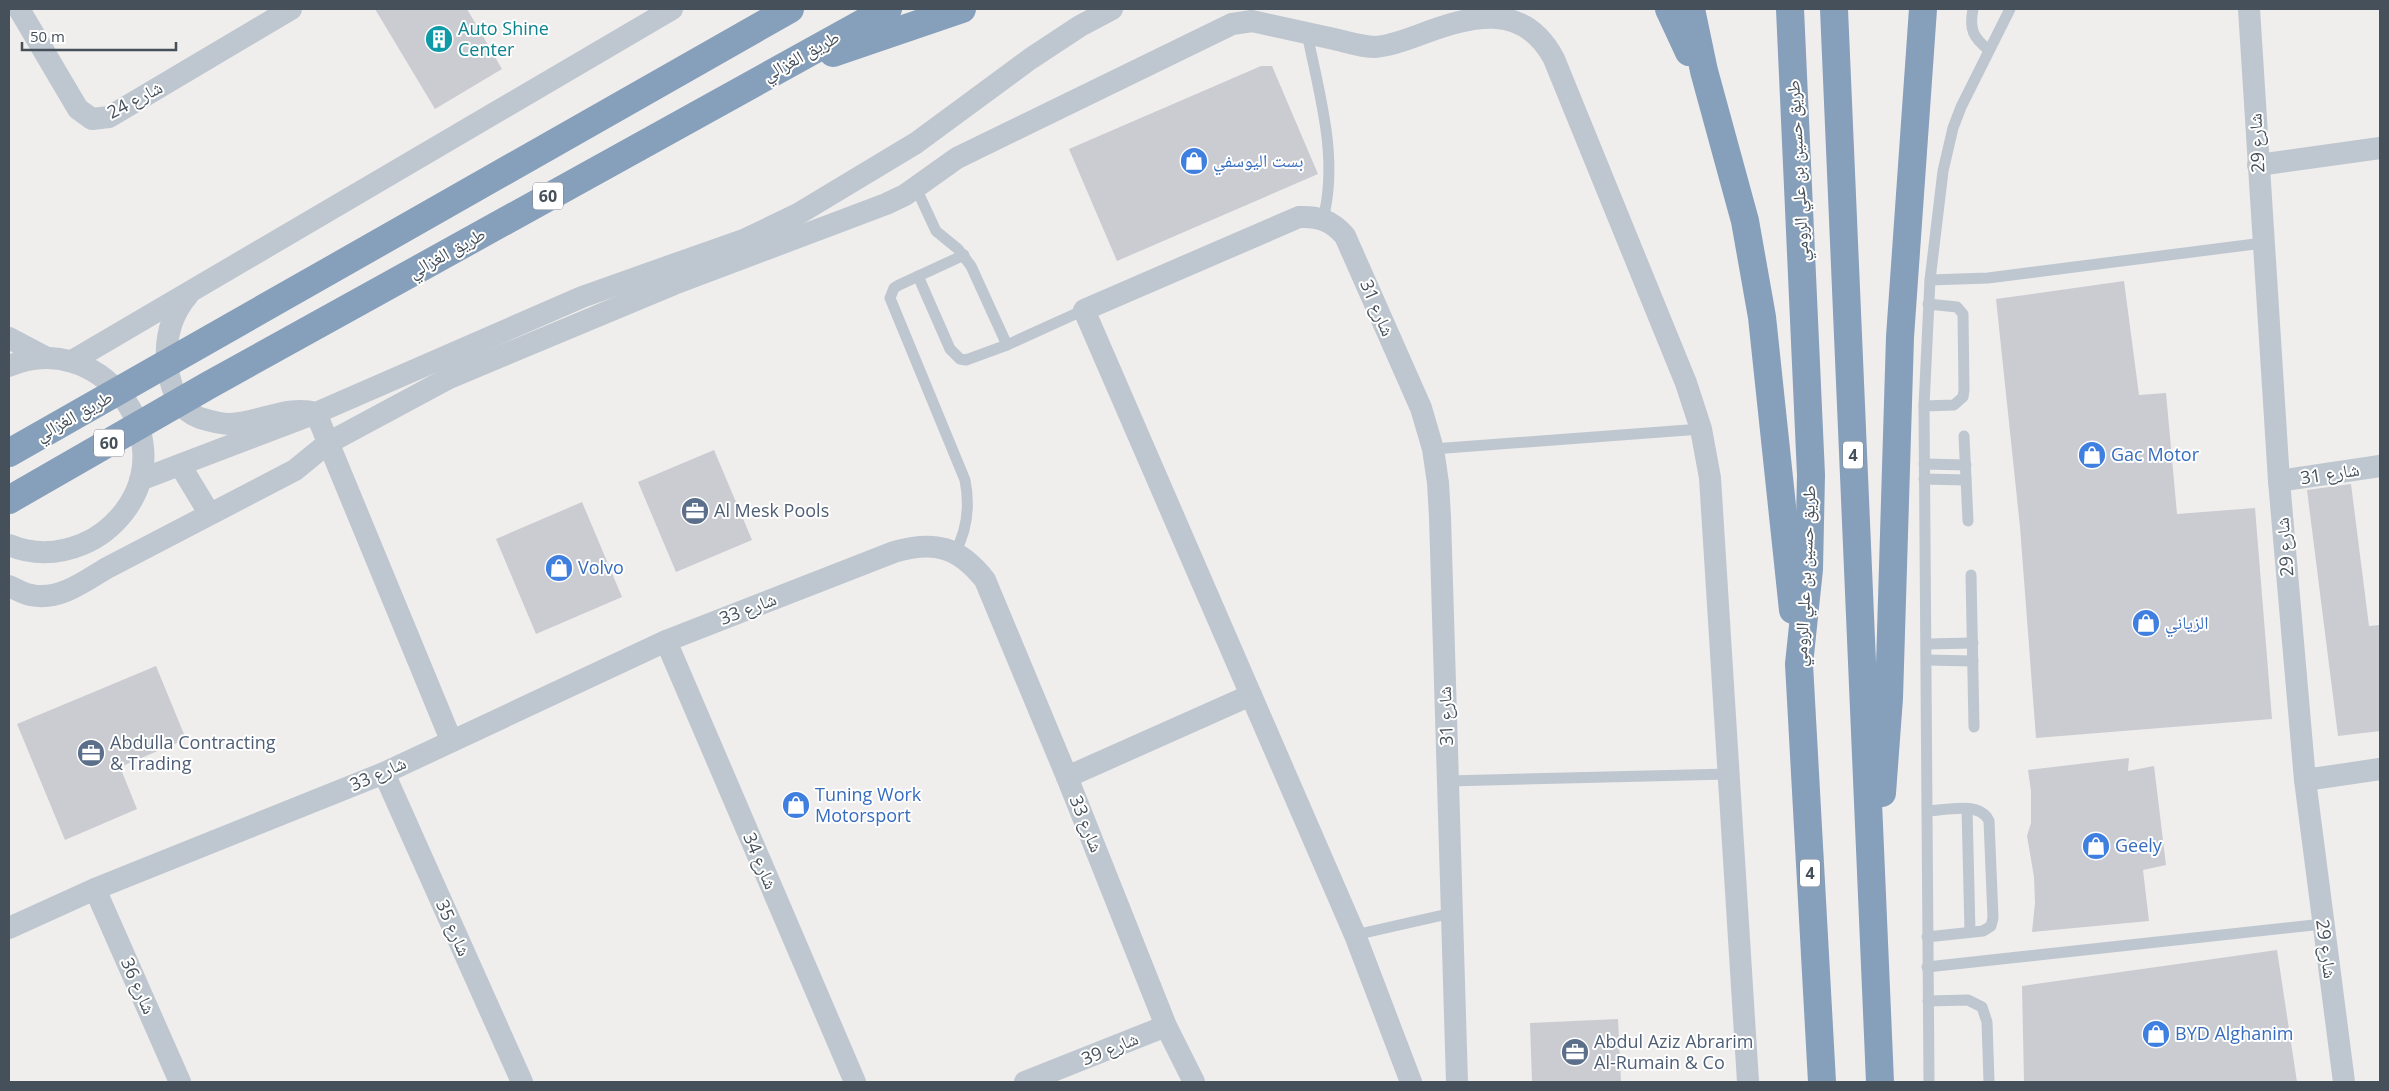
<svg xmlns="http://www.w3.org/2000/svg" width="2389" height="1091" font-family="'Open Sans','Noto Naskh Arabic',sans-serif">
  <rect width="100%" height="100%" fill="#f0eded"/>
  <g fill="#caccd2">
    <polygon points="375,9 467,9 502,69 435,109"/>
    <polygon points="1261,66 1272,66 1318,174 1117,261 1069,149"/>
    <polygon points="2124,281 2139,395 2166,393 2177,514 2255,508 2272,719 2036,738 2020,527 1996,299"/>
    <polygon points="714,450 752,540 676,572 638,482"/>
    <polygon points="2351,484 2369,626 2380,625 2380,731 2338,736 2307,490"/>
    <polygon points="582,502 622,597 536,634 496,539"/>
    <polygon points="156,666 186,739 120,767 137,809 65,840 17,724"/>
    <polygon points="2129,758 2128,771 2154,766 2166,865 2143,870 2149,921 2032,932 2035,903 2034,877 2027,836 2031,823 2031,791 2028,770"/>
    <polygon points="2277,950 2297,1082 2024,1082 2022,986"/>
    <polygon points="1618,1019 1621,1082 1532,1082 1530,1023"/>
  </g>
  <g fill="none" stroke-linecap="round" stroke-linejoin="round">
    <g stroke="#bec7cf" stroke-width="11">
      <path d="M1973,9C1969,29 1973,38 1989,50"/>
      <path d="M1307,33C1319,94 1339,157 1323,219"/>
      <polyline points="916,188 936,231 958,249 971,266 1007,345"/>
      <polyline points="918,276 950,349 960,359 966,360 1007,345 1084,310"/>
      <polyline points="1930,280 1988,278 2263,243"/>
      <polyline points="1924,406 1954,405 1963,397 1964,390 1963,314 1957,307 1928,304"/>
      <polyline points="1964,436 1968,521"/>
      <polyline points="1433,449 1701,429"/>
      <polyline points="1924,464 1966,465"/>
      <polyline points="1924,479 1966,480"/>
      <path d="M955,552C968,529 970,506 965,480L890,298L894,288L899,285L964,255"/>
      <polyline points="1971,575 1974,727"/>
      <polyline points="1927,644 1973,643"/>
      <polyline points="1927,660 1973,661"/>
      <polyline points="1448,781 1729,774"/>
      <polyline points="1967,809 1970,932"/>
      <polyline points="1355,935 1452,913"/>
      <path d="M1927,937L1983,931L1991,926L1993,918L1989,821C1980,801 1947,810 1928,811"/>
      <polyline points="1927,967 2323,924"/>
      <polyline points="1928,1001 1968,1000 1982,1007 1987,1022 1989,1082"/>
      <polyline points="1929,1082 1924,406 1930,280 1943,171 1953,128 1961,107 2010,9"/>
    </g>
    <g stroke="#bec7cf" stroke-width="22">
      <polyline points="19,9 78,109 92,119 109,117 291,9"/>
      <polyline points="2249,9 2279,481 2305,780 2344,1082"/>
      <polyline points="2258,165 2380,148"/>
      <path d="M188,295C170,316 164,342 168,370C172,391 178,410 200,418C210,421 220,424 230,424C259,423 287,405 316,413L451,740"/>
      <polyline points="9,338 45,357"/>
      <polyline points="72,361 672,9"/>
      <path d="M9,366C97,328 183,435 124,512C113,526 100,537 83,544C59,554 33,555 9,545"/>
      <polyline points="180,465 209,513"/>
      <polyline points="140,480 316,413 582,297 746,239 798,214 916,143 1030,59 1080,26 1112,9"/>
      <polyline points="2279,481 2380,466"/>
      <path d="M9,586C16,589 24,594 31,595C58,601 84,582 105,569L295,470L328,443L449,378L674,284L886,204L905,195L957,158L1232,24L1252,21C1280,27 1307,33 1334,39C1347,42 1362,47 1375,47C1390,46 1405,40 1419,35C1470,16 1523,0 1554,59L1686,383L1701,429L1710,478L1748,1082"/>
      <polyline points="666,641 855,1082"/>
      <polyline points="384,773 522,1082"/>
      <polyline points="1067,777 1251,695"/>
      <polyline points="2305,780 2380,769"/>
      <polyline points="95,889 180,1082"/>
      <path d="M9,928L95,889L384,773L666,641L894,552C935,540 959,547 985,580L1067,777L1166,1026L1194,1082"/>
      <polyline points="1025,1082 1166,1026"/>
      <path d="M1411,1082L1355,935L1084,310L1299,217C1319,216 1332,221 1345,236L1421,408L1433,449L1438,483L1440,517L1457,1082"/>
    </g>
    <g stroke="#869fbb" stroke-width="28">
      <polyline points="1669,9 1689,52"/>
      <polyline points="1691,9 1704,71 1745,221 1762,317 1793,610"/>
      <polyline points="1790,9 1811,475 1809,569 1799,664 1822,1082"/>
      <polyline points="1834,9 1880,1082"/>
      <polyline points="833,53 962,9"/>
      <polyline points="9,453 790,9"/>
      <polyline points="9,500 209,385 888,9"/>
      <polyline points="1882,793 1889,698 1900,337 1923,9"/>
    </g>
  </g>
  <defs>
    <symbol id="building-disc" viewBox="-11 -11 22 22"><circle r="9.5" fill="#0f9aa8" stroke="#fff"/><path d="M-4-6H4V6H1V3H-1V6H-4ZM-2.5-4.3h1.7v1.8h-1.7ZM.8-4.3h1.7v1.8H.8ZM-2.5-1h1.7V.8h-1.7ZM.8-1h1.7V.8H.8Z" fill="#fff"/></symbol>
    <symbol id="shop-disc" viewBox="-11 -11 22 22"><circle r="9.5" fill="#3f7fe0" stroke="#fff"/><path d="M-5-2.5h2.3a2.7 3.5 0 0 1 5.4 0H5L5.5 6h-11ZM-1.5-2.5h3a1.5 2.3 0 0 0-3 0Z" fill="#fff"/></symbol>
    <symbol id="office-disc" viewBox="-11 -11 22 22"><circle r="9.5" fill="#5c6f8a" stroke="#fff"/><path d="M-6-3h4V-5.5h4V-3h4V5H-6ZM-1-4.5V-3h2v-1.5ZM-6 0V1H6V0Z" fill="#fff"/></symbol>
  </defs>
  <g fill-rule="evenodd">
    <use href="#building-disc" x="423" y="23" width="32" height="32"/>
    <use href="#shop-disc" x="1178" y="145" width="32" height="32"/>
    <use href="#shop-disc" x="2076" y="439" width="32" height="32"/>
    <use href="#office-disc" x="679" y="495" width="32" height="32"/>
    <use href="#shop-disc" x="543" y="552" width="32" height="32"/>
    <use href="#shop-disc" x="2130" y="607" width="32" height="32"/>
    <use href="#office-disc" x="75" y="737" width="32" height="32"/>
    <use href="#shop-disc" x="780" y="789" width="32" height="32"/>
    <use href="#shop-disc" x="2080" y="830" width="32" height="32"/>
    <use href="#shop-disc" x="2140" y="1018" width="32" height="32"/>
    <use href="#office-disc" x="1559" y="1036" width="32" height="32"/>
  </g>
  <g text-anchor="middle" stroke-width="4" stroke-linejoin="round" paint-order="stroke">
    <g fill="#fff" stroke="#7e848c" stroke-width="1">
      <rect x="533" y="182.5" width="30" height="27" rx="4"/>
      <rect x="94" y="429.5" width="30" height="27" rx="4"/>
      <rect x="1843" y="441.5" width="20" height="27" rx="4"/>
      <rect x="1800" y="859.5" width="20" height="27" rx="4"/>
    </g>
    <g font-size="16" font-weight="bold" fill="#46505a">
      <text x="548" y="202">60</text>
      <text x="109" y="449">60</text>
      <text x="1853" y="461">4</text>
      <text x="1810" y="879">4</text>
    </g>
    <g font-size="18" fill="#0d838f" stroke="#fff" text-anchor="start">
      <text x="458" y="35">Auto Shine<tspan x="458" dy="21">Center</tspan></text>
    </g>
    <g font-size="18" fill="#46505a" stroke="#fff">
      <text transform="translate(801 56) rotate(-29)" y="6">طريق الغزالي</text>
      <text transform="translate(135 100) rotate(-28)" y="6">شارع 24</text>
      <text transform="translate(2257 143) rotate(-93)" y="6">شارع 29</text>
      <text transform="translate(1798 171) rotate(-93)" y="6">طريق حسين بن علي الرومي</text>
      <text transform="translate(447 253) rotate(-29)" y="6">طريق الغزالي</text>
      <text transform="translate(1377 308) rotate(67)" y="6">شارع 31</text>
      <text transform="translate(74 416) rotate(-29)" y="6">طريق الغزالي</text>
      <text transform="translate(2330 474) rotate(-9)" y="6">شارع 31</text>
      <text transform="translate(2285 547) rotate(-95)" y="6">شارع 29</text>
      <text transform="translate(1805 576) rotate(-87)" y="6">طريق حسين بن علي الرومي</text>
      <text transform="translate(748 609) rotate(-21)" y="6">شارع 33</text>
      <text transform="translate(1446 716) rotate(-92)" y="6">شارع 31</text>
      <text transform="translate(378 774) rotate(-24)" y="6">شارع 33</text>
      <text transform="translate(1086 824) rotate(68)" y="6">شارع 33</text>
      <text transform="translate(760 861) rotate(67)" y="6">شارع 34</text>
      <text transform="translate(453 928) rotate(66)" y="6">شارع 35</text>
      <text transform="translate(2326 949) rotate(82)" y="6">شارع 29</text>
      <text transform="translate(138 986) rotate(66)" y="6">شارع 36</text>
      <text transform="translate(1110 1049) rotate(-22)" y="6">شارع 39</text>
    </g>
    <g font-size="18" fill="#366cbe" stroke="#fff" text-anchor="start">
      <text x="1213" y="167">بست اليوسفي</text>
      <text x="2111" y="461">Gac Motor</text>
      <text x="578" y="574">Volvo</text>
      <text x="2165" y="629">الزياني</text>
      <text x="815" y="801">Tuning Work<tspan x="815" dy="21">Motorsport</tspan></text>
      <text x="2115" y="852">Geely</text>
      <text x="2175" y="1040">BYD Alghanim</text>
    </g>
    <g font-size="18" fill="#4e5e75" stroke="#fff" text-anchor="start">
      <text x="714" y="517">Al Mesk Pools</text>
      <text x="110" y="749">Abdulla Contracting<tspan x="110" dy="21">&amp; Trading</tspan></text>
      <text x="1594" y="1048">Abdul Aziz Abrarim<tspan x="1594" dy="21">Al-Rumain &amp; Co</tspan></text>
    </g>
  </g>
  <rect width="2389" height="1091" fill="none" stroke="#46505a" stroke-width="20"/>
  <path d="M22 42v8h154v-8" fill="none" stroke="#46505a" stroke-width="2.5"/>
  <text x="30" y="42" font-size="15" fill="#46505a" stroke="#ffffff" stroke-width="4" paint-order="stroke">50 m</text>
</svg>
